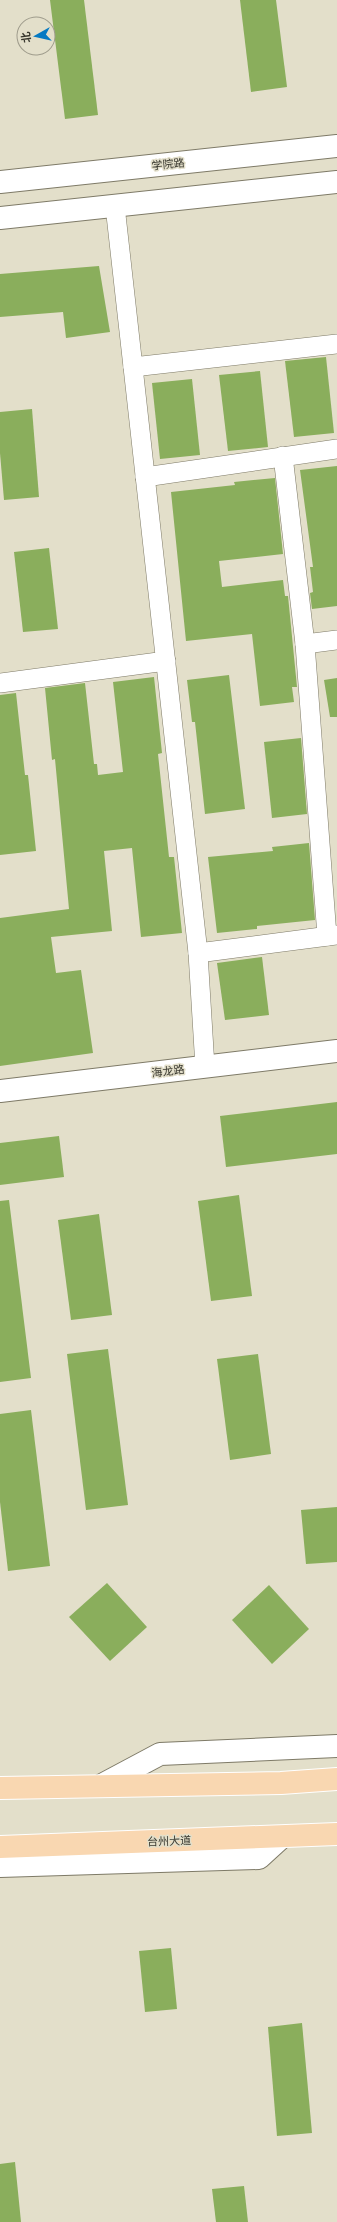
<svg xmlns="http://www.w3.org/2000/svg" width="337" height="2222" font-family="'Fira Sans','Noto Sans SC',sans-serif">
  <rect width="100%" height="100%" fill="#e3dfca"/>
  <g fill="#8aae5c">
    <polygon points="50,0 84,0 98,115 65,119"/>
    <polygon points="240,0 276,0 287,87 251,92"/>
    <polygon points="99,266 110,332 66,338 63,312 0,317 0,274"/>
    <polygon points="326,357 334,433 294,437 285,361"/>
    <polygon points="260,371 268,447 228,451 219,375"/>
    <polygon points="192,379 200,455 160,459 152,383"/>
    <polygon points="32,409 39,497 4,500 0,453 0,412"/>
    <polygon points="337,466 337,606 312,609 310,593 313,592 310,567 313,567 300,470"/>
    <polygon points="275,478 283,554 219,561 222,587 283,580 285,596 288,596 297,687 292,687 294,702 260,706 252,634 186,641 171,492 235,485 234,482"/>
    <polygon points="49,548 58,629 23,632 14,552"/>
    <polygon points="229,675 245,809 205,814 195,722 192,722 187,680"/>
    <polygon points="154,677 162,753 158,754 169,857 174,857 182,933 141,937 132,848 104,851 112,931 51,937 56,973 81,970 93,1053 0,1066 0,918 69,909 55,759 52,760 45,688 85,683 94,764 97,764 98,775 123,772 113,682"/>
    <polygon points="337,678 337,717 330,717 324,680"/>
    <polygon points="16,693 25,775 28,775 36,851 0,855 0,695"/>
    <polygon points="301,738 307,814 272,818 264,742"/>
    <polygon points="309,843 315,920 257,926 257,929 217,933 208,857 273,851 272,847"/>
    <polygon points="262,957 269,1015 225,1020 217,963"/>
    <polygon points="337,1102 337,1154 226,1167 220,1116"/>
    <polygon points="59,1136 64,1177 0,1185 0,1143"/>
    <polygon points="239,1195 252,1296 211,1301 198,1201"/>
    <polygon points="9,1200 31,1378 0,1382 0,1201"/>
    <polygon points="99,1214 112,1315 71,1320 58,1220"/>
    <polygon points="108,1349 128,1505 86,1510 67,1354"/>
    <polygon points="258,1354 271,1454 230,1460 217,1359"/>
    <polygon points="31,1410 50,1566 8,1571 0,1502 0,1414"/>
    <polygon points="337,1507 337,1562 306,1564 301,1510"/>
    <polygon points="107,1583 147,1627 110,1661 69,1617"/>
    <polygon points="269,1585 309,1629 272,1664 232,1620"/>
    <polygon points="171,1948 177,2009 145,2012 139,1951"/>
    <polygon points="302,2023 312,2133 277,2136 268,2027"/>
    <polygon points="15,2162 21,2222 0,2222 0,2164"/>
    <polygon points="244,2186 248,2222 216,2222 212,2189"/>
  </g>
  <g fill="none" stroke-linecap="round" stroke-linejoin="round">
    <defs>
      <g id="street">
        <polyline points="115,206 133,367 337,344"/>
        <polyline points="133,367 198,953 205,1067"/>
        <polyline points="283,456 305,644 327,936"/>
        <polyline points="145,477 337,449"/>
        <polyline points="305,644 337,640"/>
        <polyline points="0,683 166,661"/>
        <polyline points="198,953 337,935"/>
      </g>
      <g id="secondary">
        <polyline points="0,182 337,146"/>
        <polyline points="0,218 337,182"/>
        <polyline points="0,1091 337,1051"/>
        <polyline points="100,1786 160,1754 337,1746"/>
        <polyline points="0,1866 259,1858 282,1837"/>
      </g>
      <g id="primary">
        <polyline points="0,1788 281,1783 337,1779"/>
        <polyline points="0,1847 337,1834"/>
      </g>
    </defs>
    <use href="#street" stroke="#7e7a67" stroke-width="20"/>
    <use href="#secondary" stroke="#7e7a67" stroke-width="24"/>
    <use href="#primary" stroke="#fff" stroke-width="24"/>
    <use href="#street" stroke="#fff" stroke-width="19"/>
    <use href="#secondary" stroke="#fff" stroke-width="22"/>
    <use href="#primary" stroke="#f9d7b1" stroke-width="22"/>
  </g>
  <g text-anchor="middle" stroke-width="3" stroke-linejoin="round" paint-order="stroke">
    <g font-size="11" fill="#38372e" stroke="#e3dfca">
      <text transform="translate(168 164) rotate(-6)" y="4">学院路</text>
      <text transform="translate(168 1071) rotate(-7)" y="4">海龙路</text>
      <text transform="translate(169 1841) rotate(-2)" y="4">台州大道</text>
    </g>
  </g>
  <g transform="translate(36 36) rotate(262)"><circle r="19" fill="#e3dfca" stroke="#9f9c8c"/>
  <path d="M0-3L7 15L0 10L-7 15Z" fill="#057ac3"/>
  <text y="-6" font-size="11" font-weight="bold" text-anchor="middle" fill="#38372e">北</text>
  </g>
</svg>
